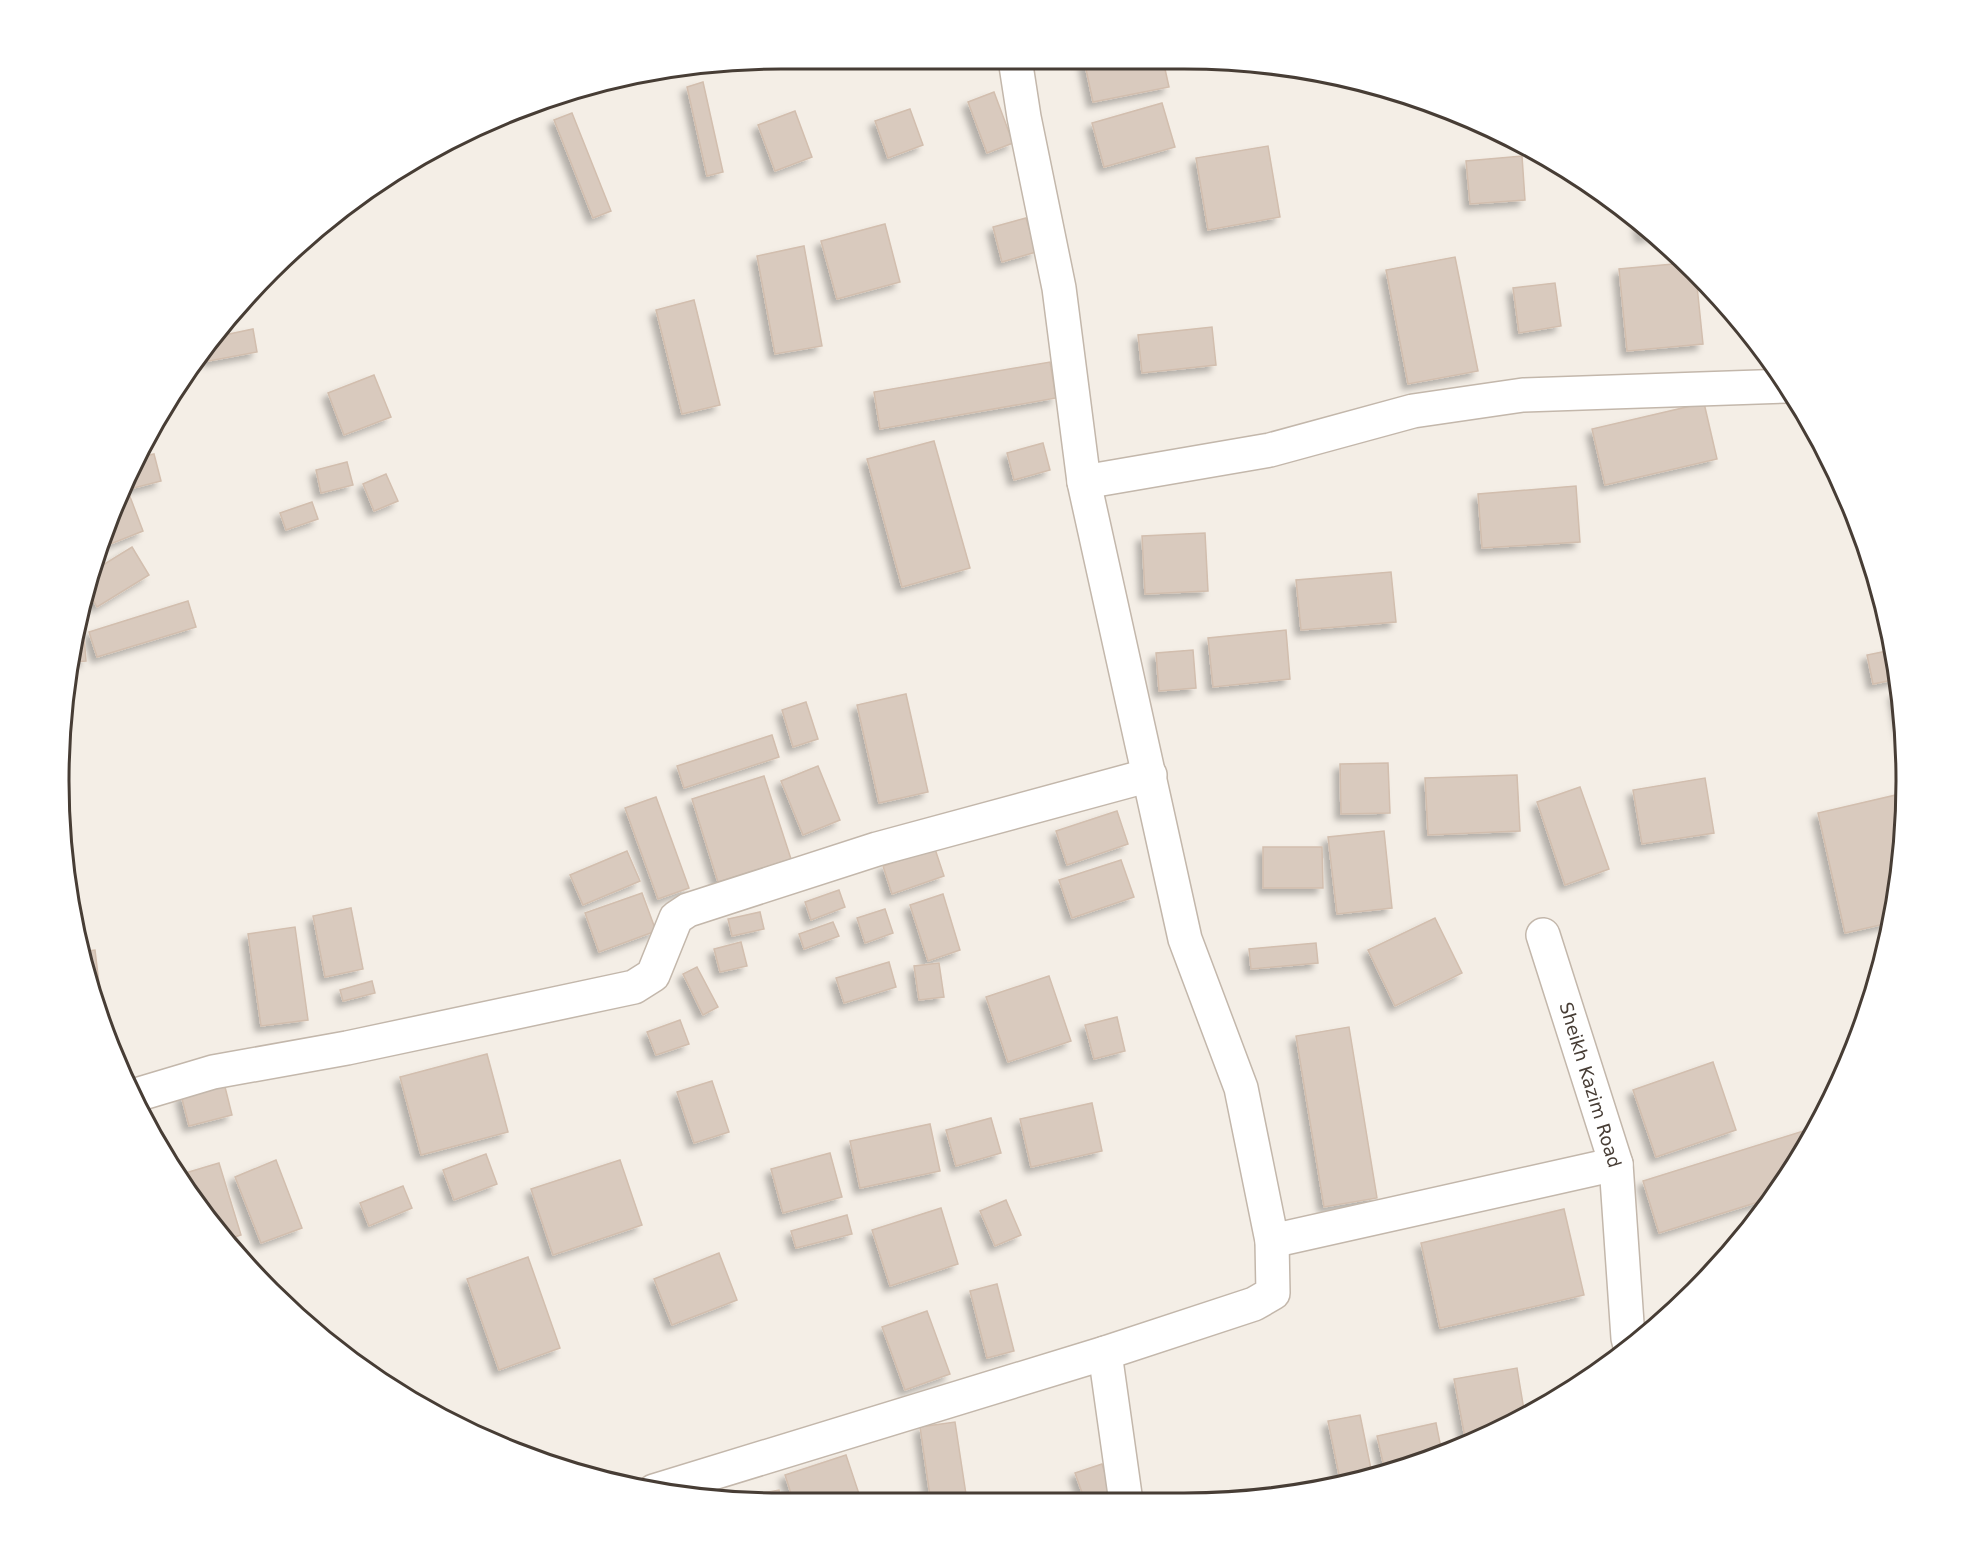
<svg xmlns="http://www.w3.org/2000/svg" width="1965" height="1562" font-family="'DejaVu Sans',sans-serif">
  <defs>
    <filter id="shadow"><feDropShadow dx="-5.5" dy="5.5" stdDeviation="3" flood-color="#0004"/></filter>
  </defs>
  <rect width="100%" height="100%" fill="#f4eee6"/>
  <g fill="#d9cabe" stroke="#d2beae" stroke-width="1.5" filter="url(#shadow)">
    <polygon points="1084,60 1163,60 1169,87 1093,102"/>
    <polygon points="703,82 723,172 707,176 687,87"/>
    <polygon points="994,92 1013,143 987,153 968,102"/>
    <polygon points="1162,103 1175,147 1104,167 1092,123"/>
    <polygon points="910,109 923,145 888,158 875,121"/>
    <polygon points="795,111 812,157 775,171 758,125"/>
    <polygon points="572,113 611,211 593,218 554,120"/>
    <polygon points="1268,146 1280,217 1208,230 1196,158"/>
    <polygon points="1522,156 1525,200 1470,204 1466,161"/>
    <polygon points="1026,218 1036,252 1002,262 993,227"/>
    <polygon points="1638,222 1656,235 1641,237"/>
    <polygon points="885,224 900,282 837,299 821,241"/>
    <polygon points="804,246 822,346 775,354 757,256"/>
    <polygon points="1455,257 1478,371 1408,384 1386,270"/>
    <polygon points="1684,263 1696,276 1703,344 1627,351 1619,269"/>
    <polygon points="1555,283 1561,326 1519,333 1513,288"/>
    <polygon points="694,300 720,405 682,414 656,310"/>
    <polygon points="1212,327 1216,365 1142,373 1138,335"/>
    <polygon points="253,329 257,352 209,361 207,352 220,336"/>
    <polygon points="1050,362 1056,398 880,429 874,392"/>
    <polygon points="374,375 391,417 344,435 328,393"/>
    <polygon points="1704,403 1717,459 1605,485 1592,429"/>
    <polygon points="934,441 970,568 902,587 867,459"/>
    <polygon points="1043,443 1050,470 1014,480 1007,453"/>
    <polygon points="154,454 161,481 126,490 140,457"/>
    <polygon points="347,462 353,485 321,493 316,470"/>
    <polygon points="386,474 398,501 374,511 363,484"/>
    <polygon points="1576,486 1580,542 1482,548 1478,494"/>
    <polygon points="129,494 143,531 103,547 124,496"/>
    <polygon points="312,502 318,519 286,530 280,513"/>
    <polygon points="1205,533 1208,591 1145,594 1142,536"/>
    <polygon points="132,547 149,575 97,607 86,587 93,571"/>
    <polygon points="1391,572 1396,622 1301,630 1296,580"/>
    <polygon points="188,601 196,627 97,657 89,632"/>
    <polygon points="79,622 83,622 86,661 74,662"/>
    <polygon points="1286,630 1290,679 1213,687 1208,638"/>
    <polygon points="1193,650 1196,688 1159,691 1156,653"/>
    <polygon points="1892,650 1898,679 1873,684 1867,655"/>
    <polygon points="1901,692 1902,735 1894,693"/>
    <polygon points="906,694 928,792 879,803 857,705"/>
    <polygon points="806,702 818,739 793,747 782,710"/>
    <polygon points="772,735 779,757 684,788 677,766"/>
    <polygon points="1388,763 1390,813 1341,814 1340,764"/>
    <polygon points="818,766 840,820 803,835 781,781"/>
    <polygon points="1517,775 1520,831 1428,835 1425,778"/>
    <polygon points="764,776 791,859 718,882 692,799"/>
    <polygon points="1705,778 1714,833 1642,844 1633,790"/>
    <polygon points="1580,787 1609,869 1565,885 1537,802"/>
    <polygon points="1900,794 1904,815 1905,829 1889,923 1845,933 1818,813"/>
    <polygon points="656,797 689,888 658,899 625,808"/>
    <polygon points="1117,811 1128,844 1067,865 1056,831"/>
    <polygon points="1384,831 1392,908 1337,914 1328,837"/>
    <polygon points="1263,847 1322,847 1323,888 1263,888"/>
    <polygon points="935,849 944,876 892,894 883,866"/>
    <polygon points="627,851 640,881 583,905 570,875"/>
    <polygon points="1121,860 1134,897 1072,918 1059,880"/>
    <polygon points="839,890 845,907 811,920 805,902"/>
    <polygon points="642,893 656,931 599,952 585,913"/>
    <polygon points="943,894 960,950 928,961 910,905"/>
    <polygon points="351,908 363,969 325,977 313,916"/>
    <polygon points="885,909 893,933 865,943 857,918"/>
    <polygon points="760,912 764,929 732,936 728,919"/>
    <polygon points="1435,918 1462,973 1395,1006 1368,950"/>
    <polygon points="833,922 839,936 804,949 799,934"/>
    <polygon points="295,927 308,1020 261,1026 248,934"/>
    <polygon points="741,942 747,966 720,972 714,949"/>
    <polygon points="1316,943 1318,963 1251,969 1249,949"/>
    <polygon points="95,950 103,1017 83,968 81,952"/>
    <polygon points="889,962 896,987 844,1003 836,978"/>
    <polygon points="939,963 944,997 919,1000 914,966"/>
    <polygon points="697,967 718,1007 703,1015 683,974"/>
    <polygon points="1049,976 1071,1041 1008,1062 986,997"/>
    <polygon points="372,981 375,993 343,1001 340,990"/>
    <polygon points="1117,1017 1125,1051 1094,1059 1085,1025"/>
    <polygon points="680,1020 689,1044 656,1055 647,1032"/>
    <polygon points="1349,1027 1377,1198 1324,1207 1296,1036"/>
    <polygon points="487,1054 508,1132 421,1155 400,1077"/>
    <polygon points="1713,1062 1736,1130 1656,1157 1633,1090"/>
    <polygon points="712,1081 729,1132 694,1143 677,1092"/>
    <polygon points="224,1083 232,1115 189,1126 181,1095"/>
    <polygon points="1092,1103 1102,1151 1031,1167 1020,1119"/>
    <polygon points="991,1118 1001,1153 956,1166 946,1130"/>
    <polygon points="930,1124 940,1171 860,1188 850,1141"/>
    <polygon points="1816,1127 1771,1198 1659,1233 1643,1181"/>
    <polygon points="830,1153 842,1197 783,1213 771,1169"/>
    <polygon points="486,1154 497,1184 454,1200 443,1170"/>
    <polygon points="276,1160 302,1228 261,1243 235,1177"/>
    <polygon points="620,1160 642,1225 553,1255 531,1189"/>
    <polygon points="219,1163 241,1235 225,1240 185,1184 182,1174"/>
    <polygon points="403,1186 412,1208 369,1226 360,1203"/>
    <polygon points="1006,1200 1021,1235 995,1246 980,1211"/>
    <polygon points="941,1208 958,1264 890,1286 872,1230"/>
    <polygon points="1564,1209 1584,1295 1440,1328 1421,1243"/>
    <polygon points="847,1215 852,1234 796,1248 791,1231"/>
    <polygon points="719,1253 737,1300 672,1325 654,1279"/>
    <polygon points="528,1257 560,1348 499,1370 467,1279"/>
    <polygon points="997,1284 1014,1351 987,1358 970,1291"/>
    <polygon points="927,1311 950,1374 905,1390 882,1327"/>
    <polygon points="1517,1368 1525,1416 1466,1443 1454,1379"/>
    <polygon points="1360,1415 1372,1474 1340,1480 1328,1421"/>
    <polygon points="955,1422 967,1501 931,1503 920,1427"/>
    <polygon points="1436,1423 1442,1453 1416,1465 1385,1471 1377,1436"/>
    <polygon points="846,1455 862,1503 794,1503 785,1475"/>
    <polygon points="1102,1464 1111,1492 1085,1501 1075,1473"/>
    <polygon points="779,1490 782,1503 753,1501 751,1495"/>
  </g>
  <g fill="none" stroke-linecap="round" stroke-linejoin="round">
    <defs>
      <g id="minor">
        <polyline points="1084,482 1270,450 1413,411 1523,395 1787,386"/>
        <polyline points="1543,935 1616,1164 1628,1338 1630,1346"/>
        <polyline points="136,1095 213,1072 347,1048 634,987 653,975 676,918 688,910 877,849 1150,775"/>
        <polyline points="1272,1241 1616,1164"/>
        <polyline points="1105,1353 1126,1502"/>
        <polyline points="654,1491 1105,1353 1254,1304 1273,1293 1272,1241 1241,1088 1185,939 1084,482 1059,288 1024,117 1015,59"/>
      </g>
    </defs>
    <use href="#minor" stroke="#c3b7ab" stroke-width="36"/>
    <use href="#minor" stroke="#fff" stroke-width="33"/>
  </g>
  <g text-anchor="middle" stroke-width="6" stroke-linejoin="round" paint-order="stroke">
    <g font-size="18" fill="#473d35" stroke="#fff">
      <text transform="translate(1590 1085) rotate(73)" y="6">Sheikh Kazim Road</text>
    </g>
  </g>
  <path d="M0 0H1965V1562H0ZM781 69H1184A712 712 0 0 1 1896 781V781A712 712 0 0 1 1184 1493H781A712 712 0 0 1 69 781V781A712 712 0 0 1 781 69Z" fill="#fff" fill-rule="evenodd"/>
  <path fill="none" stroke="#473d35" stroke-width="3" d="M781 69H1184A712 712 0 0 1 1896 781V781A712 712 0 0 1 1184 1493H781A712 712 0 0 1 69 781V781A712 712 0 0 1 781 69Z"/>
</svg>
